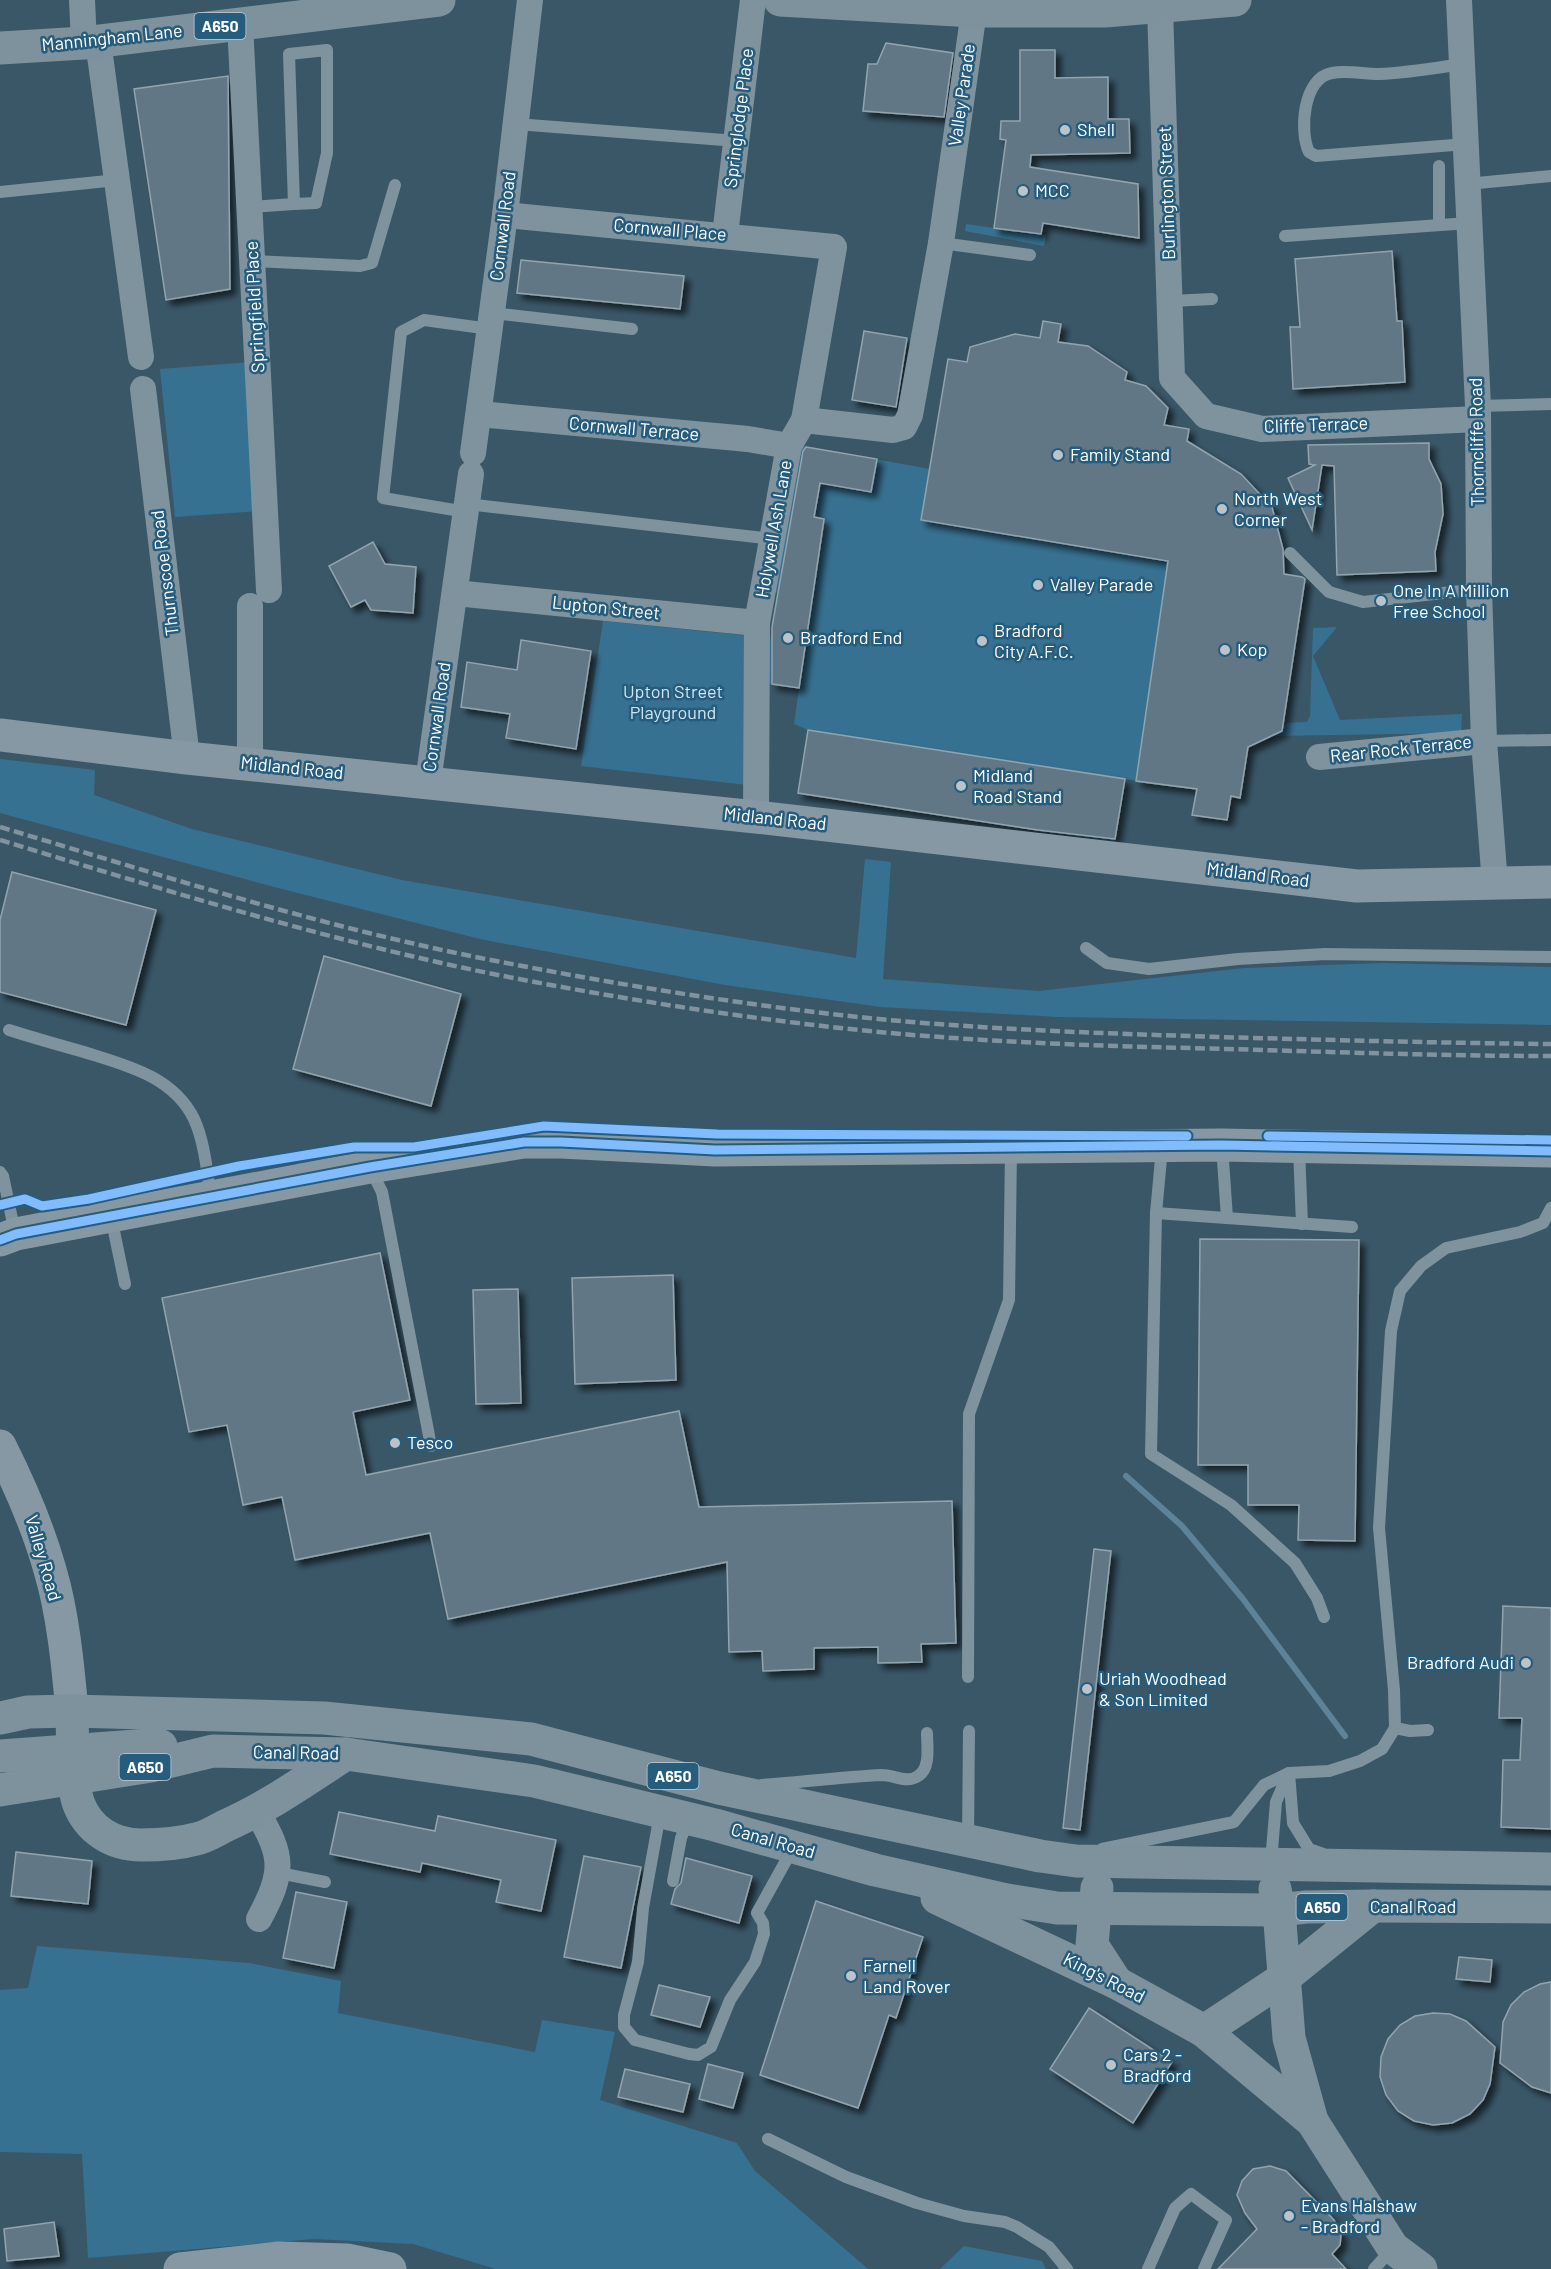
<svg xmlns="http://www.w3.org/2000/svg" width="1551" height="2269" font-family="Barlow,sans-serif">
  <defs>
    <filter id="shadow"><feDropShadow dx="5.5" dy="5.5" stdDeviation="3" flood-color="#0009"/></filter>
  </defs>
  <rect width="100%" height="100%" fill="#3a5768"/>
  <g fill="#377191">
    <polygon points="966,224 1046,235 1044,246 965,231"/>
    <path d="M1043,321L1061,324L1058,342L1088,346L1127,372L1125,380L1146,386L1168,408L1165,425L1189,429L1187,441C1247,476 1283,498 1284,574L1305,577L1283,723L1307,722L1310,716L1313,628L1337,627L1313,656L1340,720L1462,714L1461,733L1271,736L1248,747L1240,798L1231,796L1227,820L1192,815L1196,789L1125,779L1115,842L798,793L808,730L794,724L799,688L764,683L777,593L771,592L789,516L792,468L803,446L930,469L948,359L967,362L1040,338Z"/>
    <polygon points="251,362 261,511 175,517 160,369"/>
    <polygon points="603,621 751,636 747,785 581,766"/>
    <polygon points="0,759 95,770 94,795 192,829 402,880 856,958 865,859 891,862 883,979 1038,991 1244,968 1382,963 1551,967 1551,1025 1059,1017 881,1007 725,985 480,939 282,889 0,813"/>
    <polygon points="37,1946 249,1963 341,1981 338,2013 535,2052 542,2020 615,2032 600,2100 737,2143 755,2171 868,2269 496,2269 413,2244 314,2239 88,2258 82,2154 0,2152 0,1990 28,1988"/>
    <polygon points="964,2246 1042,2261 1046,2269 940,2269"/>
  </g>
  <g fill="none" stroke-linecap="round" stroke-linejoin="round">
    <polyline stroke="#5e8399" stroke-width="6" points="1126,1476 1182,1526 1243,1599 1345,1736"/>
  </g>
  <g fill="#627785" stroke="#92a4ae" stroke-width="1.5" filter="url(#shadow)">
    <polygon points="886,43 953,53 944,117 863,111 868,64 877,64"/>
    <polygon points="1020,50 1055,50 1055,78 1108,77 1108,119 1129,119 1130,153 1031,155 1030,167 1138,184 1139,238 1043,223 1041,234 994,228 1006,140 1000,139 1001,121 1020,121"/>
    <polygon points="228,76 230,289 166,300 134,89"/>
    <polygon points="1392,251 1397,321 1402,321 1405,382 1293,389 1290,327 1300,327 1295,259"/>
    <polygon points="521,260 684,276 680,309 517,293"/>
    <polygon points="1043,321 1061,324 1058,342 1088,346 1127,372 1125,380 1146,386 1168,408 1164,425 1189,429 1187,441 1241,474 1272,507 1283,549 1284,574 1302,577 1305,579 1282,731 1248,747 1240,798 1231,796 1227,820 1192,815 1197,789 1136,781 1168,561 921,520 948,359 967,362 970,347 1015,334 1040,338"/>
    <polygon points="864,331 907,338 896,407 852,400"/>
    <polygon points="1429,443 1429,459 1441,484 1443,514 1435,552 1436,571 1337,575 1334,466 1322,465 1312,530 1288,478 1315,465 1309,464 1308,445"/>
    <polygon points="806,447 877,459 871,492 820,483 814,517 824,519 799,688 772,684 772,627 803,451"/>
    <polygon points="373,542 385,564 416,567 413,613 371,610 365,600 351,607 329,566"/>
    <polygon points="521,640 591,651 576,749 506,738 510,714 461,707 467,662 517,670"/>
    <polygon points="808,730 1125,779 1115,839 1038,830 798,793"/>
    <polygon points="12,872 156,910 126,1025 0,992 0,920"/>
    <polygon points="324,956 461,994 431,1106 293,1069"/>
    <polygon points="1200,1239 1359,1240 1355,1541 1298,1540 1299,1505 1248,1505 1248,1465 1198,1465"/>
    <polygon points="380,1253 410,1400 353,1412 366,1475 679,1411 699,1507 952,1501 956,1643 921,1644 922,1662 878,1663 878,1647 814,1648 814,1669 763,1671 762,1651 729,1652 727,1562 448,1619 430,1533 295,1560 282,1497 243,1505 227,1425 189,1432 162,1298"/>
    <polygon points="673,1275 676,1380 575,1384 572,1278"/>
    <polygon points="518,1289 521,1403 476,1404 473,1290"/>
    <polygon points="1094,1549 1111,1551 1080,1830 1063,1828"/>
    <polygon points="1503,1606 1551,1608 1551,1829 1501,1827 1503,1760 1520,1760 1522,1718 1499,1718"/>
    <polygon points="339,1812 435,1831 438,1816 556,1840 541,1911 496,1902 501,1880 422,1863 420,1872 330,1854"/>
    <polygon points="16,1852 92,1861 88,1904 11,1896"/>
    <polygon points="584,1856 641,1867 621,1968 564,1957"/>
    <polygon points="686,1858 752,1876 739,1923 671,1904 675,1889 681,1883"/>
    <polygon points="296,1892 347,1902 334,1968 283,1958"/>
    <polygon points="816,1901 923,1937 896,2018 889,2015 858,2108 760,2075"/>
    <polygon points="1459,1957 1492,1960 1490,1982 1456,1979"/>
    <polygon points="1551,1982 1551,2093 1532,2087 1500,2063 1503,2022 1511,2005 1524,1992 1540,1984"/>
    <polygon points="659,1985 710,1997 700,2027 651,2015"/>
    <polygon points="1089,2008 1172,2062 1133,2123 1050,2069"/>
    <polygon points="1433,2013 1450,2014 1466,2021 1495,2047 1490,2084 1483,2100 1470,2114 1452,2123 1433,2125 1414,2121 1398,2111 1386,2095 1380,2077 1381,2057 1388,2039 1400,2025 1415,2016"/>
    <polygon points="708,2064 743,2073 733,2108 699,2099"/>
    <polygon points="625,2069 690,2084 683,2112 618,2097"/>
    <polygon points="1270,2166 1286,2171 1334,2220 1341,2235 1340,2245 1332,2254 1346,2269 1218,2269 1257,2229 1245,2213 1237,2195 1242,2181 1253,2169"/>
    <polygon points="54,2222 59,2256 7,2261 4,2229"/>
  </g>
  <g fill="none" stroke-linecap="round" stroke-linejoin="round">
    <g stroke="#7f939f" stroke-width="12">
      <path d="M1462,64C1435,68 1406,73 1379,74C1364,74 1347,70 1332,73C1303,78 1299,131 1309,152L1316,156L1466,144"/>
      <polyline points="516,124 737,141"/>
      <polyline points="1439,166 1439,225"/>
      <polyline points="1467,184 1551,176"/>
      <polyline points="0,192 117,180"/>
      <polyline points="251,207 294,204 289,54 327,50 327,153 316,203 294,204"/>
      <polyline points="1285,236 1469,223"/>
      <polyline points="941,243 1030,255"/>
      <polyline points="253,261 360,266 372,263 395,185"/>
      <polyline points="1171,301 1212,299"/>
      <polyline points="492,313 632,329"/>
      <polyline points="1478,406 1551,404"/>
      <polyline points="467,504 772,539"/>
      <polyline points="466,512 383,498 401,332 424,320 490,329"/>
      <polyline points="1290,553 1329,592 1363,602 1479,589"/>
      <polyline points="1484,741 1551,740"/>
      <polyline points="1086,948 1107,963 1149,969 1238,959 1325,954 1551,957"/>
      <path d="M9,1030C34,1038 59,1045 84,1052C125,1065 173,1076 194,1119C203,1138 208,1174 210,1196"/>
      <polyline points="1222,1146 1227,1218"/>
      <polyline points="1299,1149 1302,1224"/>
      <polyline points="370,1168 382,1192 431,1446"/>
      <polyline points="0,1172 3,1176 15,1233"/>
      <polyline points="1156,1213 1162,1148"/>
      <polyline points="111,1217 125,1284"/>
      <polyline points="1324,1617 1317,1598 1295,1563 1231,1505 1151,1454 1156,1213 1352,1227"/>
      <polyline points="968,1677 969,1414 1009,1300 1011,1150"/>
      <polyline points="1395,1728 1410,1731 1428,1730"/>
      <polyline points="1289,1773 1293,1823 1309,1849 1323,1854"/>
      <path d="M762,1785C802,1782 842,1777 882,1775C894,1775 907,1784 918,1776C931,1768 927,1746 927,1733"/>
      <polyline points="660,1814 643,1908 638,1962 624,2015 624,2027 635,2040 689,2054 698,2055 711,2047 730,2000 755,1962 764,1934 763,1923 757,1913 793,1848"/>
      <polyline points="968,1840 969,1731"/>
      <polyline points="1102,1849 1234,1822 1264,1785 1289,1773 1329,1771 1360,1761 1382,1749 1395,1728 1394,1690 1379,1528 1391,1331 1400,1291 1421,1266 1446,1248 1520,1232 1543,1223 1551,1208"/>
      <polyline points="1271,1862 1276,1802 1288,1774"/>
      <polyline points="279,1873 325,1882"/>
      <polyline points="673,1881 681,1838 688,1821"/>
      <polyline points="768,2139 846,2177 917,2203 964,2216 1005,2222 1017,2227 1049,2247 1067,2269"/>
      <polyline points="1148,2269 1175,2208 1191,2194 1226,2220 1204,2269"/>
      <polyline points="1374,2269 1392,2249"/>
    </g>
    <g stroke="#7f939f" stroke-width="26">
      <polyline points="82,0 84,43"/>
      <polyline points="1459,0 1478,406 1479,589 1484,741 1495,884"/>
      <polyline points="1160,8 1172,378 1206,416 1262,429 1478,419"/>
      <polyline points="240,24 269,590"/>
      <polyline points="98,41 141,357"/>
      <polyline points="505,215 834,247 804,420 789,446 757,623 756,817"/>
      <polyline points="725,235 753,0"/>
      <polyline points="143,389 187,758"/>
      <polyline points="479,414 748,439 789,446"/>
      <polyline points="804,420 893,430 904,427 910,415 941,243 974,11"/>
      <polyline points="473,453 505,215 530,0"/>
      <polyline points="455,593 757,623"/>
      <polyline points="250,606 250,764"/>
      <polyline points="1319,757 1484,741"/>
      <polyline points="428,782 471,474"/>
      <path d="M257,1812C284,1857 284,1872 259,1919"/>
    </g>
    <g stroke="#8598a4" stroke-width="33">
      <polyline points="0,735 187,758 756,817 1357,886 1551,882"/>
      <polyline points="0,1240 16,1234 370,1167 524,1142 561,1142 715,1150 1222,1145 1551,1151"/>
      <path d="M0,1446C20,1486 38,1527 50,1570C63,1613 68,1667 72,1711"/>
      <polyline points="180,2269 279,2258 347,2260 390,2269"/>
    </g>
    <g stroke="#7e929e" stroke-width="33">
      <polyline points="780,0 974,11 1105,11 1235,0"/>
      <polyline points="0,48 84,43 439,0"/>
      <path d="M72,1711C73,1737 71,1779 78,1802C88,1830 113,1845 141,1845C160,1845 178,1844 196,1839C206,1837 215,1831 225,1826C268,1807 306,1780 346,1754"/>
      <polyline points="0,1718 28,1712 72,1711 324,1718 531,1739 719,1788 1040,1856 1076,1861 1551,1869"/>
      <polyline points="0,1756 149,1745 161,1746"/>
      <polyline points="0,1790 151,1766 213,1751 346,1754 534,1781 715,1825 875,1870 1007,1900 1057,1908 1279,1910 1306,1907 1373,1906 1551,1907"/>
      <polyline points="1097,1888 1092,1945 1116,1982"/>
      <polyline points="1275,1889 1279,1910 1289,2038 1312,2121 1393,2248 1421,2269"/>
      <polyline points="937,1898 1117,1983 1204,2031 1312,2121"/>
      <polyline points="1204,2031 1284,1978 1373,1906"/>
    </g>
    <g stroke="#80939f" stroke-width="4.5" stroke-dasharray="10 4.5" stroke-linecap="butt">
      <path d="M0,827C164,876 328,929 496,961C610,983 725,1002 840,1015C965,1029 1093,1033 1219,1037C1330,1040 1440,1043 1551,1044"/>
      <path d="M0,840C161,889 323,939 488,973C604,996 722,1015 840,1028C968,1042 1098,1046 1227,1049C1335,1052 1443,1056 1551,1056"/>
    </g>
    <defs>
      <g id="cycleway">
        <polyline points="1268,1136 1551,1140"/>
        <polyline points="0,1205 25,1199 42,1206 89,1199 239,1166 354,1147 414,1147 544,1126 717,1134 1187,1136"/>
        <polyline points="0,1240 16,1234 370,1167 524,1142 561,1142 715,1150 1222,1145 1551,1151"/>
      </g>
    </defs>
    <use href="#cycleway" stroke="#265c7c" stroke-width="13"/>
    <use href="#cycleway" stroke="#80bcff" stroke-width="9"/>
  </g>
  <g fill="#bac4ca" stroke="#265c7c" stroke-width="2">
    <circle cx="1065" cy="130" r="6"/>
    <circle cx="1023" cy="191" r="6"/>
    <circle cx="1058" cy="455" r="6"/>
    <circle cx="1222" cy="509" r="6"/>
    <circle cx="1038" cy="585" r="6"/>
    <circle cx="1381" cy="601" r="6"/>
    <circle cx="788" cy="638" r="6"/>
    <circle cx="982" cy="641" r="6"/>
    <circle cx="1225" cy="650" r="6"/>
    <circle cx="961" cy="786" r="6"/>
    <circle cx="395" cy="1443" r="6"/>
    <circle cx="1526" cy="1663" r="6"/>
    <circle cx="1087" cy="1689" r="6"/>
    <circle cx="851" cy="1976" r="6"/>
    <circle cx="1111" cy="2065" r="6"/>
    <circle cx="1289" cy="2216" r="6"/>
  </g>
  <g text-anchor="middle" stroke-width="5" stroke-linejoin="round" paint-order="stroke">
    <g fill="#265c7c" stroke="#beced8" stroke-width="1.5">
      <rect x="194.5" y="13" width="51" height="26" rx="4.5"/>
      <rect x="119.5" y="1754" width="51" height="26" rx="4.5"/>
      <rect x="647.5" y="1763" width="51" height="26" rx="4.5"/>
      <rect x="1296.5" y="1894" width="51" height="26" rx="4.5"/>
    </g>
    <g font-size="16" font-weight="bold" fill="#fff">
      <text x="220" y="32">A650</text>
      <text x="145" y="1773">A650</text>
      <text x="673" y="1782">A650</text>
      <text x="1322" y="1913">A650</text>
    </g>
    <g font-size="18" fill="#fff" stroke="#265c7c">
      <text transform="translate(112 38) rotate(-6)" y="6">Manningham Lane</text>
      <text transform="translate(962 95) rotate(-82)" y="6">Valley Parade</text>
      <text transform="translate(739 118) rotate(-83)" y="6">Springlodge Place</text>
      <text transform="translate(1167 193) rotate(-92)" y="6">Burlington Street</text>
      <text transform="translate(503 226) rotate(-83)" y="6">Cornwall Road</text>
      <text transform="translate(670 230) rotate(5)" y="6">Cornwall Place</text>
      <text transform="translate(255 307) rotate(-93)" y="6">Springfield Place</text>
      <text transform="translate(1316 425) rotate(-2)" y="6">Cliffe Terrace</text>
      <text transform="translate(634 429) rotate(5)" y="6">Cornwall Terrace</text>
      <text transform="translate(1477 442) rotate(-91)" y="6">Thorncliffe Road</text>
      <text transform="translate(774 529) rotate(-80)" y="6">Holywell Ash Lane</text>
      <text transform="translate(165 573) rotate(-97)" y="6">Thurnscoe Road</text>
      <text transform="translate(606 608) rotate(6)" y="6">Lupton Street</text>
      <text transform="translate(437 717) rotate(-82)" y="6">Cornwall Road</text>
      <text transform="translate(1401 749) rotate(-6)" y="6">Rear Rock Terrace</text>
      <text transform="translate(292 768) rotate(6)" y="6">Midland Road</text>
      <text transform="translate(775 819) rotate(6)" y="6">Midland Road</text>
      <text transform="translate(1258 875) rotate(7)" y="6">Midland Road</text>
      <text transform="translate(43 1558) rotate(74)" y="6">Valley Road</text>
      <text transform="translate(296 1753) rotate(1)" y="6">Canal Road</text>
      <text transform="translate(773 1841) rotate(16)" y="6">Canal Road</text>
      <text x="1413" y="1913">Canal Road</text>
      <text transform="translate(1104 1978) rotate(27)" y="6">King's Road</text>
    </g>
    <g font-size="18" fill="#fff" stroke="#265c7c" text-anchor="start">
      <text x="1077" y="136">Shell</text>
      <text x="1035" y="197">MCC</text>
      <text x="1070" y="461">Family Stand</text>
      <text x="1234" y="505">North West<tspan x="1234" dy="21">Corner</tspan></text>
      <text x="1050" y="591">Valley Parade</text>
      <text x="1393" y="597">One In A Million<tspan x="1393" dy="21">Free School</tspan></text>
      <text x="994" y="637">Bradford<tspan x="994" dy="21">City A.F.C.</tspan></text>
      <text x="800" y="644">Bradford End</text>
      <text x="1237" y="656">Kop</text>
      <text x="973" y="782">Midland<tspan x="973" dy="21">Road Stand</tspan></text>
      <text x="407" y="1449">Tesco</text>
      <text x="1514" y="1669" text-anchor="end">Bradford Audi</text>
      <text x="1099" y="1685">Uriah Woodhead<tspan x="1099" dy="21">&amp; Son Limited</tspan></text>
      <text x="863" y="1972">Farnell<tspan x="863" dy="21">Land Rover</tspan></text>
      <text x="1123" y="2061">Cars 2 -<tspan x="1123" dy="21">Bradford</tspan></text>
      <text x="1301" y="2212">Evans Halshaw<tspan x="1301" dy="21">- Bradford</tspan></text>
    </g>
    <g font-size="18" fill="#cee6f4" stroke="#265c7c">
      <text x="673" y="698">Upton Street<tspan x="673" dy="21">Playground</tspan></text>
    </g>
  </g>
</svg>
